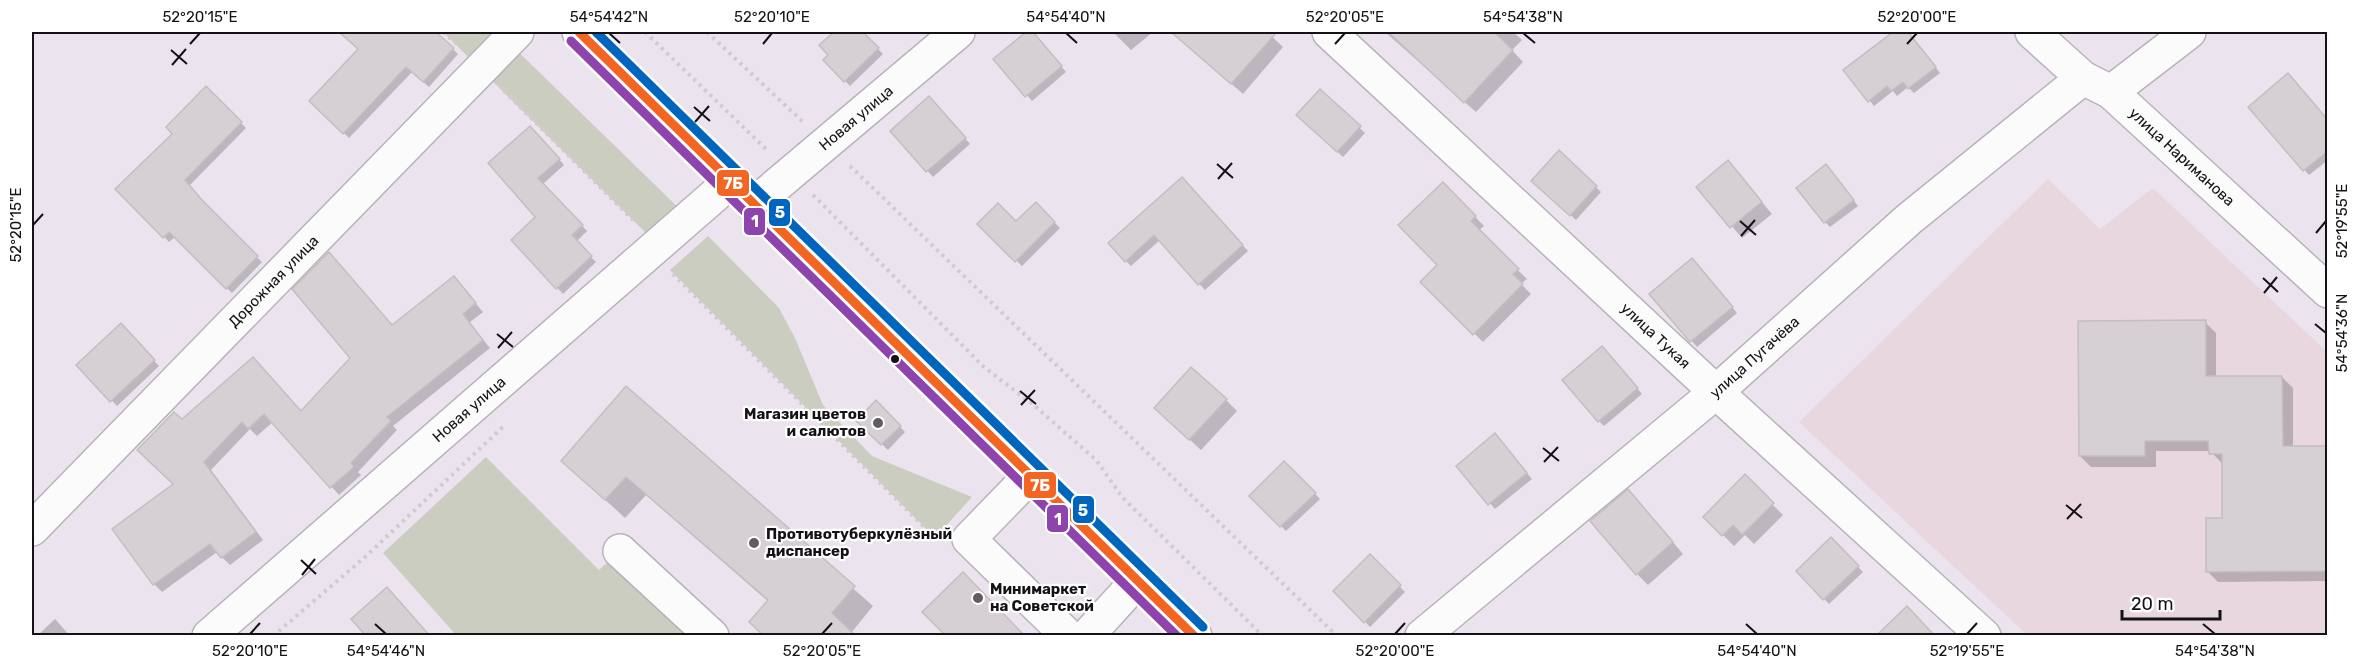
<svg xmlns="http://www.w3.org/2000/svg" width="2359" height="667" font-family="Rubik,sans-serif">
  <rect width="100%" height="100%" fill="#ebe4ee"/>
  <polygon fill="#e9d7e0" points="2048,179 2100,229 2153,188 2327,352 2327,635 2027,635 1799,422"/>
  <g fill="#cccdc1">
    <polygon points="443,32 498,32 689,218 658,245"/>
    <polygon points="708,236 779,308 795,338 823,405 872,456 972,497 935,538 670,270"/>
    <polygon points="486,457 599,570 620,551 707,636 456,635 383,553"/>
  </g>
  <g fill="#0003">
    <polygon points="341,32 434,32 458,54 429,87 412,72 349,138 311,101 360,49"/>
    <polygon points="836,32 861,32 883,54 850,86 825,60 831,55 822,45"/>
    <polygon points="1028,32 1035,35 1066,72 1032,101 995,59"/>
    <polygon points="1113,32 1153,32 1131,50"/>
    <polygon points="1184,32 1267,32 1283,47 1243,94 1179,37"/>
    <polygon points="1385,32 1513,32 1522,40 1512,50 1523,62 1476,112"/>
    <polygon points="1895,32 1908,32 1940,73 1914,93 1908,87 1897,96 1893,91 1874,106 1845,70"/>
    <polygon points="206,88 246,128 189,186 206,207 262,262 232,293 175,237 169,242 117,189 174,134"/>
    <polygon points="1320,91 1365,133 1343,157 1298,115"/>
    <polygon points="935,103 970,144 933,177 892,131"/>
    <polygon points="2250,107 2328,121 2328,160 2309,175"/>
    <polygon points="536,133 564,165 543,184 587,231 576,242 596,262 563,294 513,240 537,217"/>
    <polygon points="1559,152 1601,192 1576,220 1539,186"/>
    <polygon points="1728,162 1772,214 1742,238 1698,187"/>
    <polygon points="1831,171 1858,206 1830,227 1825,222"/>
    <polygon points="1187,184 1248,251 1205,290 1160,240 1131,266 1126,261"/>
    <polygon points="1443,184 1484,226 1478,231 1527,279 1521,284 1531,294 1483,342 1422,282 1439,265"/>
    <polygon points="1036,204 1060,228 1022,266 979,224 1016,223"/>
    <polygon points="1697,265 1737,313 1697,347 1651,294"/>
    <polygon points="454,278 483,312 469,323 490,348 393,426 397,430 358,472 361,475 339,495 273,422 257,436 250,429 211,470 263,540 230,565 217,552 162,592 154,584 175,485 182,421 253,359 301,412 393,327"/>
    <polygon points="2205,322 2216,333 2216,377 2282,377 2293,388 2293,447 2328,447 2328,581 2218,582 2207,571 2224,519 2223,464 2210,451 2156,451 2156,467 2091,467 2080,456"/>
    <polygon points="121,325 159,366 117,406 78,365"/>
    <polygon points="1607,353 1642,394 1604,426 1599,421"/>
    <polygon points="626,388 873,606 851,633 769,602 646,495 625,518 563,461"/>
    <polygon points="1226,400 1237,411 1201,450 1167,419"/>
    <polygon points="876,402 905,432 888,450 858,421"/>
    <polygon points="1500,441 1532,479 1495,509 1458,466"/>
    <polygon points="1284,463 1320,499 1286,531 1251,496"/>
    <polygon points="1745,477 1783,515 1754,544 1745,535 1734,546 1705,517"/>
    <polygon points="1639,502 1683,554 1648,585 1637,574"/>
    <polygon points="1831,539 1863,572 1829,604 1798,571"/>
    <polygon points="1370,556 1405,592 1370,627 1335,591"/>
    <polygon points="55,619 70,636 37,636"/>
  </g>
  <g fill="#d6cfd3" stroke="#c4bec1" stroke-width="1.5">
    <polygon points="339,32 436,32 454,48 423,82 406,67 343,134 309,101 358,49"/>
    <polygon points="834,32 863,32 879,48 844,82 823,60 828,55 819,45"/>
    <polygon points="1026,32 1033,32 1062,66 1025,97 993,59"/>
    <polygon points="1171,32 1277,32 1231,84"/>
    <polygon points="1388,32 1494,32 1513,50 1464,103"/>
    <polygon points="1893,32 1908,32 1936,67 1908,89 1903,82 1891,91 1887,86 1868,102 1843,70"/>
    <polygon points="2288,73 2328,120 2328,151 2303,171 2248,107"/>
    <polygon points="206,86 242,122 185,180 202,200 258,256 226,289 169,232 163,238 115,189 172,134 166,127"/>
    <polygon points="1320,89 1361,126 1337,152 1296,115"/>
    <polygon points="929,96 966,138 926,172 890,131"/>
    <polygon points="530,126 560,159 538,178 583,225 572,235 592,256 556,289 511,240 535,217 488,163"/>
    <polygon points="1559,150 1597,186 1570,216 1531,181"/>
    <polygon points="1728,160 1762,202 1730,228 1696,187"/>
    <polygon points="1826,164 1854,200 1824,223 1796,188"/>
    <polygon points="1182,177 1243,245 1198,285 1154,235 1125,262 1108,243"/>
    <polygon points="1443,182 1476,216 1471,221 1519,269 1513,274 1523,284 1473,335 1420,282 1437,265 1398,225"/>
    <polygon points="1036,202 1055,222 1015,262 977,224 998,203 1016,221"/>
    <polygon points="329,252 392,325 454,276 476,303 463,314 483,340 387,417 391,421 351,463 354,467 330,488 264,414 248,429 242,422 204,462 256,532 221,558 210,544 153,585 112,529 173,484 137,450 174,412 182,419 253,357 301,411 350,358 292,289"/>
    <polygon points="1692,258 1733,307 1690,342 1649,294"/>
    <polygon points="2206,320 2206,376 2282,376 2283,446 2328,446 2328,571 2206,572 2206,518 2222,518 2222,454 2209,454 2208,441 2145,441 2145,456 2079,456 2078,321"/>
    <polygon points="121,323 155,360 110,402 76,365"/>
    <polygon points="1602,346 1638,388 1598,422 1562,380"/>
    <polygon points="1191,367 1227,399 1189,440 1154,408"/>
    <polygon points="626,386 855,586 832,613 856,636 764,636 749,622 768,600 626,477 605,500 561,461"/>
    <polygon points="876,400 901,426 881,445 856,421"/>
    <polygon points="1495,433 1527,473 1488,505 1456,466"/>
    <polygon points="1284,461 1316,493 1280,527 1249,496"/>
    <polygon points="1745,474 1774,503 1742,535 1733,525 1722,536 1703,517"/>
    <polygon points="1628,489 1673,542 1636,575 1590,521"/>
    <polygon points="1831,537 1859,566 1823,600 1796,571"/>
    <polygon points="1370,554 1401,585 1364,623 1333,591"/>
    <polygon points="963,572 1025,636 946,636 922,612"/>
    <polygon points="387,587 430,636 366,636 351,619"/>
    <polygon points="1907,606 1935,636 1876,636"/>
  </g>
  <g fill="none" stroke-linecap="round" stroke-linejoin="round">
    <defs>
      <g id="minor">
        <path id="s1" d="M1329,32L1716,392L1984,636"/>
        <path id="s2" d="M2032,32L2083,78L2111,92L2328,291"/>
        <polyline points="2111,92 2189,32"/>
        <path id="s3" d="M753,205L958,32"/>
        <polyline points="1031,475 969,539 1068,636"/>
        <path id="s4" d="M32,529L517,32"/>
        <polyline points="620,551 712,636"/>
        <path id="s5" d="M209,636L730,182"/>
        <polyline points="1087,636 1138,580"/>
        <path id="s6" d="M1422,636L1716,392L1909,219L2083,78"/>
      </g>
      <polyline id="major" points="579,32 1195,636"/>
    </defs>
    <use href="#minor" stroke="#b8b3ba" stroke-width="36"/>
    <use href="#major" stroke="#b8b3ba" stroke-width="36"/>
    <g stroke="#cecccf" stroke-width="4" stroke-dasharray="3 4.5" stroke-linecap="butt">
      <polyline points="443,32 458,45"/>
      <polyline points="645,32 767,150"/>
      <polyline points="707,32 803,122"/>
      <polyline points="504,91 634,221"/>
      <polyline points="850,166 1337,636"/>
      <polyline points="813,195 984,367 1035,406 1097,461 1122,497 1263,636"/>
      <polyline points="673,274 936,539"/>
      <polyline points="273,636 364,558 506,424"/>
    </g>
    <use href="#minor" stroke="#fcfbfc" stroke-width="33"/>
    <use href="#major" stroke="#fcfbfc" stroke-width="33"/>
    <defs>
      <polyline id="bus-1" points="579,32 1194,636"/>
      <polyline id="bus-2" points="571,41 1177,636"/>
      <polyline id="bus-3" points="596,32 1203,627"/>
    </defs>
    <use href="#bus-1" stroke="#fff" stroke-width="14"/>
    <use href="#bus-2" stroke="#fff" stroke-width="14"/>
    <use href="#bus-3" stroke="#fff" stroke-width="14"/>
    <use href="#bus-1" stroke="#f26522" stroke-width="9"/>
    <use href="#bus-2" stroke="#8e44ad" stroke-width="9"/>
    <use href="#bus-3" stroke="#0065bd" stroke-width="9"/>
  </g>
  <path fill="none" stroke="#151217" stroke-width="2" d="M609,33L620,43M1066,33L1077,43M1523,33L1535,43M190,44L200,33M763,44L772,33M1335,44L1345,33M1907,44L1917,33M171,50L187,64M172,65L186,49M694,107L710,121M695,122L709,106M1217,164L1233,178M1218,179L1232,163M1740,221L1756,235M33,225L43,214M2316,233L2326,221M1741,236L1755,220M2263,278L2278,292M2264,293L2277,277M2315,324L2326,333M497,334L513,347M498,348L512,332M1020,391L1036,404M1021,405L1035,390M1543,448L1559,461M1544,462L1558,447M2066,505L2082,518M2067,519L2081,504M301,560L316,574M302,575L315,559M375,624L386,634M1746,624L1757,634M2203,624L2215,634M250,634L260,623M822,634L832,623M1395,634L1405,623M1967,634L1977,623"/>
  <circle fill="#151217" stroke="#fff" stroke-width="2" cx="895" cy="359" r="5"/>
  <g fill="#605c62" stroke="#fff" stroke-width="2">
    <circle cx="878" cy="423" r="6"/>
    <circle cx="754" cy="543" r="6"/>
    <circle cx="978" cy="598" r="6"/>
  </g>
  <g text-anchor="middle" stroke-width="4.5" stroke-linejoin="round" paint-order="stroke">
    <g font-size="15" fill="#151217" stroke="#fff">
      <text dy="5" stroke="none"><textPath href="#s3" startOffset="135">Новая улица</textPath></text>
      <text dy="5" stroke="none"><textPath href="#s2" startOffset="196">улица Нариманова</textPath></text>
      <text dy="5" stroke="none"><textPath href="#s4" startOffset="346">Дорожная улица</textPath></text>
      <text dy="5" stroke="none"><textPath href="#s1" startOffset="446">улица Тукая</textPath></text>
      <text dy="5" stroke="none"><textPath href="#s6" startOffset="434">улица Пугачёва</textPath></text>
      <text dy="5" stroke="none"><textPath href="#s5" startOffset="345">Новая улица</textPath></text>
    </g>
    <g font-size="15" font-weight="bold" fill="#151217" stroke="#fff" text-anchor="start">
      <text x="866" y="419" text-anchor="end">Магазин цветов<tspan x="866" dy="17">и салютов</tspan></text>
      <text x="766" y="539">Противотуберкулёзный<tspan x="766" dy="17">диспансер</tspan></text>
      <text x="990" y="594">Минимаркет<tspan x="990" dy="17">на Советской</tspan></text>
    </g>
  </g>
  <g stroke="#fff" stroke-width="2">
    <rect x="716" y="169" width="34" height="28" rx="6" fill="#f26522"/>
    <rect x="768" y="198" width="23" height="29" rx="6" fill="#0065bd"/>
    <rect x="743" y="207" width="23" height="29" rx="6" fill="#8e44ad"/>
    <rect x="1023" y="471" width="34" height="28" rx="6" fill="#f26522"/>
    <rect x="1072" y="495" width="23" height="29" rx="6" fill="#0065bd"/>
    <rect x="1046" y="504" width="23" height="29" rx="6" fill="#8e44ad"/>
  </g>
  <g font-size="16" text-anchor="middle" font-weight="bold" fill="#fff">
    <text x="733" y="189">7Б</text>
    <text x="780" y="218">5</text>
    <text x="755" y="227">1</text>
    <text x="1040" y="491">7Б</text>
    <text x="1083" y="516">5</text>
    <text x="1058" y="525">1</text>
  </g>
  <rect width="2359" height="667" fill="none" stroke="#ffffff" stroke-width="66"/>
  <path d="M2122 610v9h98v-9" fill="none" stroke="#151217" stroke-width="3"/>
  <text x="2131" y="610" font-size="18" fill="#151217" stroke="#ffffff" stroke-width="4.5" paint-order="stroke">20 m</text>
  <rect x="33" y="33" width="2293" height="601" fill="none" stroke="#151217" stroke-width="2"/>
  <g font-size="15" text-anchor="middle" fill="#151217">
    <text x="200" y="22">52°20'15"E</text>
    <text x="609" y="22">54°54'42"N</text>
    <text x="772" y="22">52°20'10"E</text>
    <text x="1066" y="22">54°54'40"N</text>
    <text x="1345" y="22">52°20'05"E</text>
    <text x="1523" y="22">54°54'38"N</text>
    <text x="1917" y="22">52°20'00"E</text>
    <text transform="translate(2342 221) rotate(-90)" y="5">52°19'55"E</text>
    <text transform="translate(16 225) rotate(-90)" y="5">52°20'15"E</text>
    <text transform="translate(2342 333) rotate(-90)" y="5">54°54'36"N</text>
    <text x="250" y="656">52°20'10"E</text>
    <text x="386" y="656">54°54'46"N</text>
    <text x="822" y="656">52°20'05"E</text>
    <text x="1395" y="656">52°20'00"E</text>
    <text x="1757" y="656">54°54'40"N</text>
    <text x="1967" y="656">52°19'55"E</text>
    <text x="2215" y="656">54°54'38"N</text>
  </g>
</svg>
